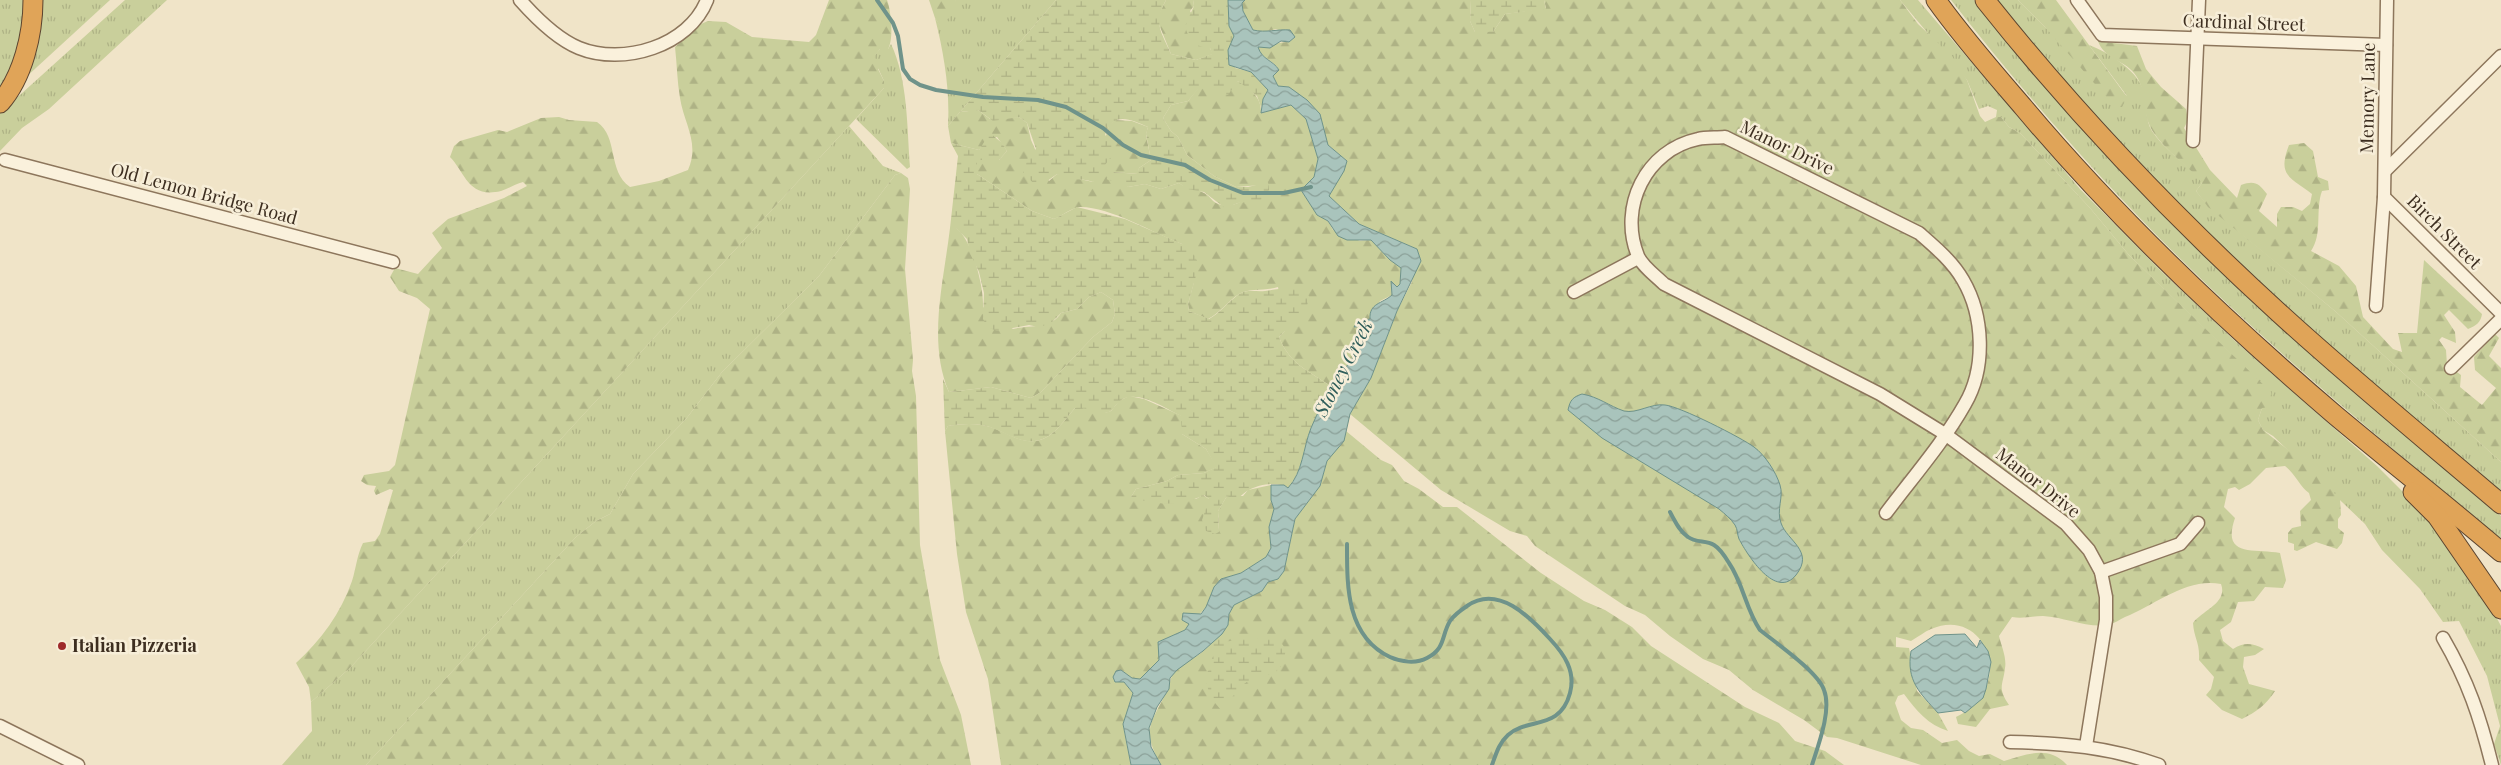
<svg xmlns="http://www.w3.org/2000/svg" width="2501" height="765" font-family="'Playfair Display',serif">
  <defs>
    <pattern id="grass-tufts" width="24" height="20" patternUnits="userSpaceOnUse" patternTransform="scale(1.25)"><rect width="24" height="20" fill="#c9cf9b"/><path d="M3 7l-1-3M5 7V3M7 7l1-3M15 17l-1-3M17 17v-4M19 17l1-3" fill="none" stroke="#aeb285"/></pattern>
    <pattern id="forest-firs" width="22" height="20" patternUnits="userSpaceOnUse" patternTransform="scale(1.25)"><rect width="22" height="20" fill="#c9cf9b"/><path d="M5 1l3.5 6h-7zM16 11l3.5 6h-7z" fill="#aeb285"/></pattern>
    <pattern id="wetland-marsh" width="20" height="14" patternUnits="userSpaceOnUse" patternTransform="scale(1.25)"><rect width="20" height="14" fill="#c9cf9b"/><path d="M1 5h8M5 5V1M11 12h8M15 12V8" fill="none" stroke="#aeb285"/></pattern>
    <pattern id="water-waves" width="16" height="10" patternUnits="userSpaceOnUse" patternTransform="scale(1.25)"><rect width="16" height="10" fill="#a9c4bc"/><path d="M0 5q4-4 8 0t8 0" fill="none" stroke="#8ba098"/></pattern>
  </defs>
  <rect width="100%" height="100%" fill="#f0e4c8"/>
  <g fill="url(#grass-tufts)">
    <polygon points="0,0 110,0 0,101"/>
    <polygon points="125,0 167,0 49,109 22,128 0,151 0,113"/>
    <path d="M956,0H1056L948,126C950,89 944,54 935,18L940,25Z"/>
    <polygon points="1900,0 1918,0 2080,189 2161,271 2235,341 2377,466 2406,495 2438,530 2485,596 2501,626 2501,765 2494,744 2500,726 2487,676 2459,621 2443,622 2420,589 2382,550 2365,524 2273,436 2263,430 2258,420 2262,408 2235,358 2129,255 2090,208 2020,133 2009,127 2001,117 1996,117 1997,110 1988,106 1979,109 1967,80"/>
    <path d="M1951,0H1974C2038,80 2106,159 2179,231C2281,332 2392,423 2501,516V541C2412,464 2320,390 2234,310C2131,215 2037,110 1951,0Z"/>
    <path d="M1996,0H2018L2045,27L2127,96L2089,45C2108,52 2141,72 2144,94C2147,106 2145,120 2152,131C2163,148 2184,163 2199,177L2202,183L2196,191L2208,206L2335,311L2501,462V493C2426,428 2347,366 2274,298C2174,206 2083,105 1996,0Z"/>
    <path d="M891,44C908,80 907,127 910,167L907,169L856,119L884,88V81L873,57L880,49H888Z"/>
    <polygon points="849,126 883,166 901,173 895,175 819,276 722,372 686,419 633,474 610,514 596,521 576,537 366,765 282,765 312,731 311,702 350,668"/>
  </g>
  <g fill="url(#forest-firs)">
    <path d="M829,0H887C891,10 894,39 888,49H880L874,57L881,67L878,69L884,81V88L350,668L311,702L309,687L296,663C321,640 341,613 352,581C356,568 357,555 363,543L375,541L380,534L393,490L390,489L376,495L374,491L376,486L367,485L361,481L364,475L389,471L395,465L430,309L417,298L399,291L390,277L395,268L418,274L442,248L432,233L448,219L504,198L527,186L523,182C515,184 508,189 501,191C468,199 465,172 450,157L454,146L460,141L498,130L507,132L541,118L559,117L569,120L597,122C619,137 607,171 630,187L659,181L688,170C700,143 684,124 680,98C677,81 677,64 675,47L701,24L708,21L726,22L752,37L809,42L816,35Z"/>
    <polygon points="929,0 956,0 954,13 940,26 935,18"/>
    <polygon points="1166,0 1193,0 1194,6 1190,11 1213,54 1196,60 1171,54 1158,22 1158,16"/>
    <path d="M1245,0H1471L1470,21L1475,32H1493L1505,14L1546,8L1544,0H1900L1918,24L1952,56L1967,80L1980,116L1985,122L1996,117H2001L2009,127L2020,133L2090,208L2129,255L2271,392L2273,401L2270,407L2262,408L2258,420L2263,430L2306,464L2340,499L2341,515L2338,519V528L2344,533L2342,543L2337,549L2316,542L2297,551L2294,550V544L2288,542V533L2292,528L2301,526L2300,511L2311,500L2309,493C2301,488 2295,474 2285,466L2266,468L2250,484L2239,490L2235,487L2228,489L2224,507L2235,518C2221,558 2254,548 2280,553L2286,580L2283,588L2265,587L2254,601L2238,602L2231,622L2220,630L2223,641L2233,649C2244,642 2252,643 2264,649L2255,655L2244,657L2243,667L2249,684L2275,691C2266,705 2256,712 2242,719L2222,710L2206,695L2211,689L2214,677L2199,660C2200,642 2194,639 2193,623C2203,610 2228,603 2221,584C2187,577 2155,605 2125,617C2120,619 2114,624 2108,625C2086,628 2064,617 2043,616C2032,616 2023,619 2012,617L1999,636C2001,645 2007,658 2005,668C2003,686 1997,687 2009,705L1990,709L1976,727L1958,724L1956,717C2018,688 1986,605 1931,629C1924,632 1918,637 1911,641L1896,637V647L1909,648L1917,691L1938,713L1948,731C1928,725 1916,710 1904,694L1898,696L1895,703L1901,720L1911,728L1923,730L1942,743L1957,740L1969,751L1979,756L1990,754L2004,761C2026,754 2049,745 2067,765H1921L1837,738L1827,737L1804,720L1753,690L1729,670L1703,659L1670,636L1645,615L1625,606L1535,546L1527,536L1510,531L1441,490L1350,414L1371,378L1397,311L1412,282L1417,249L1359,224L1329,196L1347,161L1328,145L1289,87L1278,86L1273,76L1279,70C1273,59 1262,60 1258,47C1271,48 1277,41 1289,42L1295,37L1276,29L1264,32L1253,30L1243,11L1242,3Z"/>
    <polygon points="2018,0 2056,0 2127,97 2122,107 2115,107 2045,27"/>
    <path d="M2098,41L2137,46L2146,69L2161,87L2186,109L2188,120L2184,128L2210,170L2237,198L2241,185C2254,180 2259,183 2267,194L2259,211L2277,227V214L2281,207H2293L2302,211L2310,204L2312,194C2290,177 2277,176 2289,145L2304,143L2313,151L2318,177L2328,181L2329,190L2322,191C2315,210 2323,234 2311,251L2339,266L2356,286L2363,317L2393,349L2402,352L2398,333H2417L2424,260L2482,314C2481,322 2476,326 2468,329L2449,310L2444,315L2455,332L2456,343L2442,337L2439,340L2446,350L2447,365L2461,375L2460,387L2482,405L2496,388L2475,370L2474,357L2495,334L2499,338L2489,356L2501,368V462L2335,311L2208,207L2196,191L2202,183L2198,177C2184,164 2156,142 2149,124C2142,107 2147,89 2134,73C2124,60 2104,59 2098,41Z"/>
    <path d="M1238,81C1250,88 1262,98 1261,113L1291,105L1306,119L1318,159L1314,177L1301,190L1317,215L1328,221L1333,230L1360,241L1371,240L1390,260L1401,268L1400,284L1397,287L1391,286L1392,295L1380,301L1370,319L1358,321L1355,326L1370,328L1371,335L1354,354L1338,383L1329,385C1307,370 1289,363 1279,337L1285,331L1278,287C1267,291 1248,288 1239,294C1228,301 1220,313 1208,319L1189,311L1188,304L1194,282L1182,244C1153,233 1109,206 1079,207C1072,208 1061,216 1054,219L1032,211L977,174V160H999L1007,151L997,137L987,140L979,150L951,143L948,126L960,112L978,110L990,119L1019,117L1027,123L1031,140L1049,181L1057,174L1093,182L1109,125L1115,120L1132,121L1148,127L1146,135L1151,160L1139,168L1138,174L1113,172L1128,187L1145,184L1161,189L1179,183C1187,189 1196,188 1204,193C1209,195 1212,201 1216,203C1235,212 1248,196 1261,185L1236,187L1214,176L1187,155L1178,137L1171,131L1163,118L1171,105L1188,101L1199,87C1210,88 1229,89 1238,81Z"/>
    <polygon points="901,173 908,178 910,189 905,269 913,360 912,371 916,396 920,545 940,660 961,715 971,765 366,765 576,537 596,521 610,514 633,474 686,419 722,372 819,276 895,175"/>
    <path d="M950,228H956C972,239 984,287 983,307L1013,329C1028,325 1052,329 1061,313L1077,309L1089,297L1101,292L1113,300L1115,314L1112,322L1093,337L1041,392L1031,398L991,387L949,392C927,342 944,280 950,228Z"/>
    <path d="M1129,396L1144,399L1182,416V434L1206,449L1217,467L1204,473L1178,475L1167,481L1136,489L1131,497L1196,499L1203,495L1209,499L1219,531L1218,511L1227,496H1243L1248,490L1271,485V500L1274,509L1269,527L1271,548L1266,557L1241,573L1221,579L1214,587L1206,607L1185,630L1158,642L1160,660L1140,679L1132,678L1121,670L1124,682L1133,693L1123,725L1131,765H1001L988,679L966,612L957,554L945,431L948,426C959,424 971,423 982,425C1004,428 1022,449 1045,438C1056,433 1067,417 1075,408L1087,407L1105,413L1111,411L1119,401Z"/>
    <path d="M1346,431L1381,460L1392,465L1404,481L1419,489L1443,507H1457L1541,573L1584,601L1605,610L1632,627L1651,646L1745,707L1779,723L1795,741L1825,751L1844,765H1161C1141,729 1151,724 1167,691C1171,684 1169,677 1176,670C1183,663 1193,659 1201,653C1211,645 1220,634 1228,625L1229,614L1234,605L1262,591L1268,582L1278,579L1284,571L1295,519L1320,486L1327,461L1343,441Z"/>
  </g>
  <g fill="url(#wetland-marsh)">
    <path d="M1056,0H1166C1153,24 1161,31 1171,54L1196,60L1212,54L1210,48C1194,47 1189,40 1185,26L1194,6L1193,0H1228L1229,26L1234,36L1235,68L1251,72L1268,90L1261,107L1257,96L1238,81L1228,95L1213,88H1199L1188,101L1171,105L1163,118L1171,131L1178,137L1187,155L1214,176L1236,187H1248L1268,182L1269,190L1263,199L1248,205L1241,202L1225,208L1204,192L1187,189L1179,183L1161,189L1145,184L1128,187L1106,179L1113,172L1137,174L1139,168L1151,160L1146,134L1148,127C1130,119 1113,111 1105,135L1111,140L1115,151L1093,182C1080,177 1069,182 1057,174L1043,184H1034L1023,172L1029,155L1036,149L1027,123L1019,117L993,121L978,110L971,113L968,111L960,112Z"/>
    <polygon points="1471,0 1544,0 1546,9 1505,14 1493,32 1475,32 1470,21"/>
    <path d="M990,133L1002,143L1007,151L999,160H977V174L1032,211L1054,219L1077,207L1125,219L1182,244L1192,250L1199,265L1188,304L1189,311L1209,319C1220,313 1228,302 1239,294C1247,289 1256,292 1265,291C1280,289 1297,284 1309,296C1307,317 1293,323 1279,337C1289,363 1307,370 1329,385L1338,383C1328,398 1317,413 1311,431C1304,450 1302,472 1288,488C1279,481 1259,484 1249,490C1244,492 1241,497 1236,499L1227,496L1218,511L1219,532L1215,534L1206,531L1202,520L1209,499L1204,495C1181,507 1154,505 1131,497L1136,489L1167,481L1178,475L1204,473L1216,467L1206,449L1182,434L1181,416C1166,409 1136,388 1120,401C1115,404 1113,413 1105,413C1097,413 1089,407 1075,408C1067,417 1056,433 1045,438C1022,449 1004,429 982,425C971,423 959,424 948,426L945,431L943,379L949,392L991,387L1031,398L1041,392L1093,337L1112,322L1115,314L1113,300L1101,292L1089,297L1077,309L1061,313L1050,324L1038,327L1029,325L997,331L987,327L983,319L984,293L979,272L970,253L967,239L956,228H950L958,156L951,143L979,150Z"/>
    <path d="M1222,634L1225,642L1240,639H1277C1284,645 1287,649 1284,659C1279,680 1258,673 1244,684C1237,689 1229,703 1221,710L1210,697L1205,676L1214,661L1211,643Z"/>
  </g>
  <g fill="url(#water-waves)" stroke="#6f938a">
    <path d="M1228,0H1245L1242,3L1243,11L1253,30C1266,33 1277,29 1290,30L1295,37L1289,42L1281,41L1270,48L1258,47C1262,60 1273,60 1279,70L1273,76L1278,86L1289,87L1307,100L1320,114L1328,145L1347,161L1344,171L1329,196L1359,224L1417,249L1421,261L1397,311L1371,378L1350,414L1344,441L1327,461L1320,486L1295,519L1284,571L1278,579L1268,582L1262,591L1234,605L1229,614L1228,625L1222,634L1203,651L1177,670L1170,678L1169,689L1157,707L1149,728L1151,747L1161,765H1131L1123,724L1133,693L1124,682H1115L1113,677L1116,671L1121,670L1132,678L1140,679L1159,660L1158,642L1185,630L1189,624L1182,620L1183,613L1201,614L1206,607L1214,587L1221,579L1241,573L1266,557L1271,548L1269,527L1274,509L1271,500V485H1284L1288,488C1303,472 1303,448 1311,428C1324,396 1349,361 1371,335L1370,328L1366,326L1354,327L1358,321L1370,319C1369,303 1382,304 1392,295L1391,281L1397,287L1400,284L1401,268L1390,260L1371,240H1347L1338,236L1328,221L1317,215L1301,190L1314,177L1318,159L1306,119L1291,105L1261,113L1263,99L1268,90L1251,72L1229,65L1228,50L1234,36L1229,26Z"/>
    <path d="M1582,394C1599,397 1609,406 1624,411C1637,414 1651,403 1665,405C1679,406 1742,438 1754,447C1765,455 1776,472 1780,485C1784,497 1776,510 1781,523C1787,541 1815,551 1796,575C1776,600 1748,556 1739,539C1737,534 1738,530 1735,525C1731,519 1725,514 1719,509L1602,438L1568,410C1570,400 1573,397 1582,394Z"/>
    <path d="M1965,634L1977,648L1980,640L1988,651L1991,662L1986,689L1983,698L1965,713L1961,710L1938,713C1920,693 1906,681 1911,651L1935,635Z"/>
  </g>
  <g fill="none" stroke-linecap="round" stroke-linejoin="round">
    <g stroke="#6f938a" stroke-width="4">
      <polyline points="877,0 893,23 898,36 903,69 910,79 920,85 936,90 983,97 1038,100 1066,107 1103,128 1123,145 1141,155 1185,165 1210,180 1243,193 1284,193 1311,187"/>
      <path d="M1670,512C1675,521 1679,531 1688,537C1696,543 1706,540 1714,545C1719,548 1726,558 1729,563C1743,583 1746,610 1760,630C1776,643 1818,672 1824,690C1832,710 1818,746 1812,765"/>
      <path d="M1347,544C1347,586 1346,636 1390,657C1401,662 1416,664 1427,658C1446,648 1441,636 1450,621C1454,615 1461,610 1467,606C1498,584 1530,617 1550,639C1564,654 1576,671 1570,693C1560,731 1528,717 1508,735C1499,743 1496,754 1492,765"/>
    </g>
    <defs>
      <g id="minor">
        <path d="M520,0C536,18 557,39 579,48C623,66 689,46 707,0"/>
        <polyline points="2077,0 2102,35 2386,45"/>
        <polyline points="2193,141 2199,0"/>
        <polyline points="5,160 393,262"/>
        <polyline points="2385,171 2501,56"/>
        <polyline points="2384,197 2501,313"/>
        <polyline points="1574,292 1638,258"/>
        <polyline points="2376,306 2384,197 2387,0"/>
        <polyline points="2451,368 2501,319"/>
        <path d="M1886,513C1913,477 1943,443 1965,404C1986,368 1984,316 1963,280C1952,261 1935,247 1919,233L1725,137C1716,138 1706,137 1698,139C1646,150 1618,207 1638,256C1642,266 1656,276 1664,284L1880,394L1945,434L2066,524L2089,550L2101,572L2106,597V620L2086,746"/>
        <polyline points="2101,572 2180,544 2198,523"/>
        <path d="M2443,638C2468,681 2480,717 2492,765"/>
        <polyline points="0,726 78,765"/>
        <path d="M2010,742C2063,743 2109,747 2159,765"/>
      </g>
      <g id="highway">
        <path d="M1936,0C1963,38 1994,73 2024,108C2118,220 2224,320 2335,415C2390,461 2446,505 2501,552"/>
        <path d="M1985,0C2074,112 2172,215 2277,311C2350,378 2426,440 2501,504"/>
        <path d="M0,103C23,77 33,34 33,0"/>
        <polyline points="2413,492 2437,516 2501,609"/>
      </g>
    </defs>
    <use href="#minor" stroke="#8d765c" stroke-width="15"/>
    <use href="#highway" stroke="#5b4430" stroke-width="21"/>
    <use href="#minor" stroke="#faf1dc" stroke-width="12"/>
    <use href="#highway" stroke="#e0a458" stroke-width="19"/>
  </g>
  <circle fill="#9e2a2b" stroke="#f7eed8" stroke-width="2" cx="62" cy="646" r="5"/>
  <g text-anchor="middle" stroke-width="5" stroke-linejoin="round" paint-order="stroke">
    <g font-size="18" fill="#3d2e20" stroke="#f7eed8">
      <text transform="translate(2244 23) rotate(2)" y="6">Cardinal Street</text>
      <text transform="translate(2368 98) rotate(-89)" y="6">Memory Lane</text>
      <text transform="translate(1787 148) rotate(26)" y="6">Manor Drive</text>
      <text transform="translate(204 194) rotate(15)" y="6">Old Lemon Bridge Road</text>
      <text transform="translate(2444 232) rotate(45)" y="6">Birch Street</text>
      <text transform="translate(2038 483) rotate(38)" y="6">Manor Drive</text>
    </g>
    <g font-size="18" font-weight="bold" fill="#3d2e20" stroke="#f7eed8" text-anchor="start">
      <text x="72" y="652">Italian Pizzeria</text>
    </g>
    <g font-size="19" font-style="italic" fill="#2f5d5a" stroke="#f7eed8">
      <text transform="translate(1343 368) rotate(-63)" y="7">Stoney Creek</text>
    </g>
  </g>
</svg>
